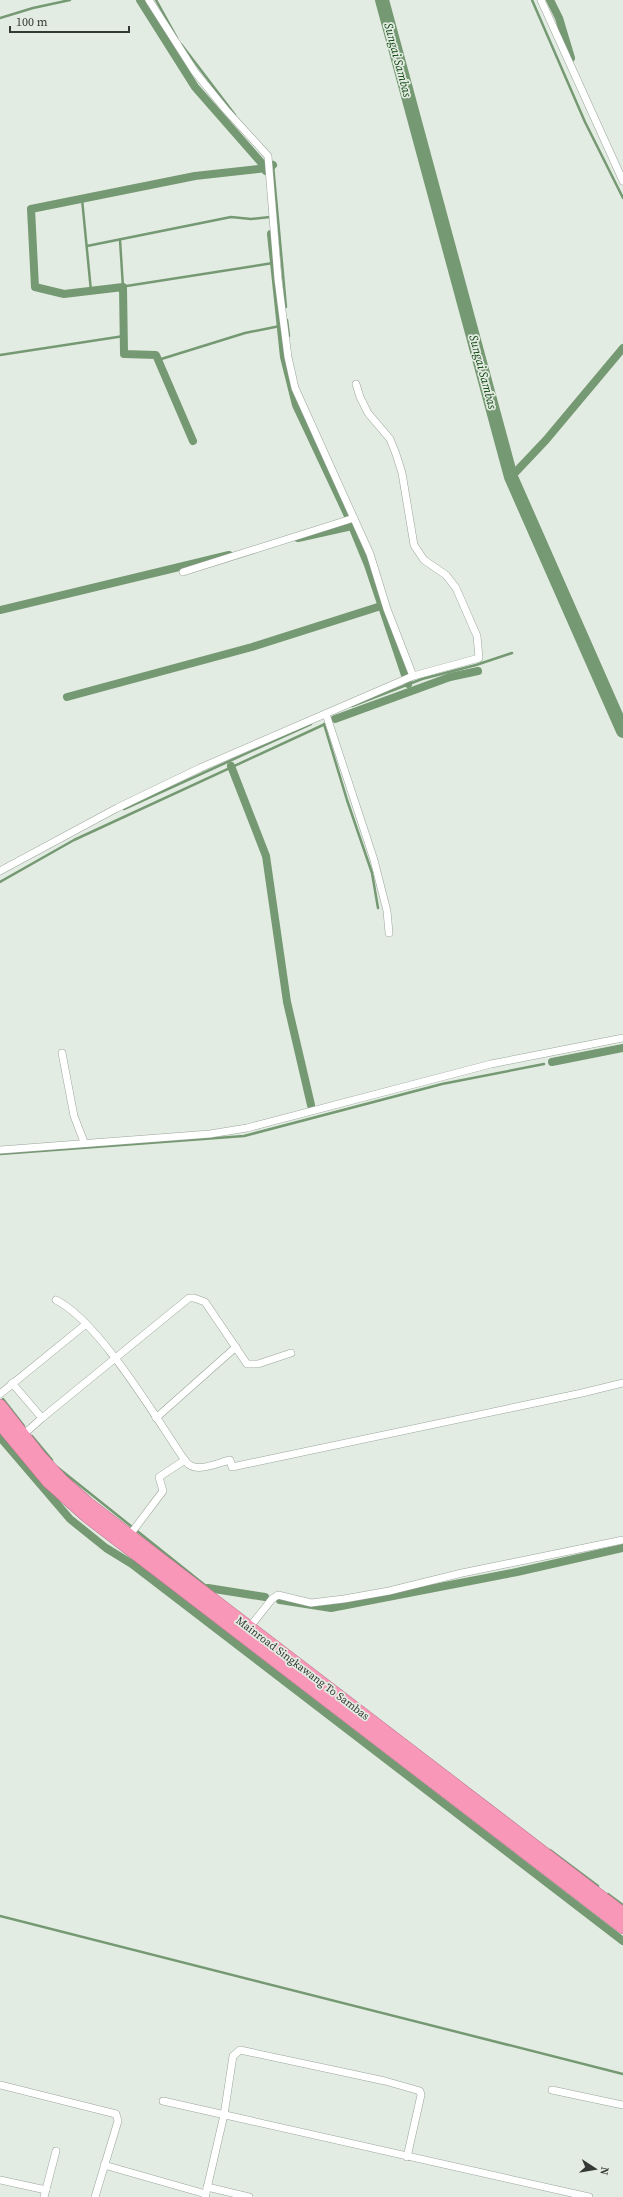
<svg xmlns="http://www.w3.org/2000/svg" width="623" height="2197" font-family="'Source Serif 4',serif">
  <rect width="100%" height="100%" fill="#e3ece2"/>
  <g fill="none" stroke-linecap="round" stroke-linejoin="round">
    <g stroke="#759972" stroke-width="2.5">
      <polyline points="156,0 177,38"/>
      <polyline points="532,0 585,122 623,198"/>
      <polyline points="0,18 33,8 70,0"/>
      <polyline points="181,44 235,115"/>
      <polyline points="273,165 286,307"/>
      <polyline points="82,199 91,291"/>
      <polyline points="120,240 123,287"/>
      <polyline points="87,246 231,217 251,219 270,217"/>
      <polyline points="120,287 273,263"/>
      <polyline points="287,320 289,336"/>
      <polyline points="0,355 124,336"/>
      <polyline points="158,360 245,333 280,326"/>
      <polyline points="352,706 422,679 476,665 512,653"/>
      <polyline points="324,724 347,800 372,873 378,908"/>
      <polyline points="124,809 311,724"/>
      <polyline points="0,882 74,840 323,725"/>
      <polyline points="0,1154 244,1136 442,1084 544,1064"/>
      <polyline points="3,1399 24,1426"/>
      <polyline points="32,1436 52,1460"/>
      <polyline points="57,1467 211,1590"/>
      <polyline points="550,1850 598,1886"/>
      <polyline points="608,1894 623,1905"/>
      <polyline points="0,1916 623,2074"/>
    </g>
    <g stroke="#759972" stroke-width="8">
      <polyline points="140,0 195,87 266,168 266,171"/>
      <polyline points="550,0 559,18 571,58"/>
      <polyline points="272,166 273,165"/>
      <polyline points="271,234 284,357 296,405 349,518"/>
      <polyline points="193,441 156,355 124,354 123,287 64,294 35,287 31,209 195,176 267,168"/>
      <polyline points="511,477 546,440 623,348"/>
      <polyline points="298,538 352,526 368,565 408,684"/>
      <polyline points="0,610 229,555"/>
      <polyline points="67,697 252,647 381,606"/>
      <polyline points="335,719 450,677 478,671"/>
      <polyline points="231,766 266,856 287,1002 311,1105"/>
      <polyline points="552,1062 623,1048"/>
      <polyline points="0,1437 70,1519 106,1548 132,1564 623,1941"/>
      <polyline points="208,1588 265,1597"/>
      <polyline points="280,1600 331,1608 517,1572 623,1548"/>
    </g>
    <polyline stroke="#759972" stroke-width="14" points="382,0 511,477 623,731"/>
    <defs>
      <g id="street">
        <polyline points="149,0 195,72 226,110 268,156 278,279 288,357 295,388 370,554 387,609 413,676"/>
        <polyline points="541,0 623,181"/>
        <polyline points="183,572 354,518"/>
        <polyline points="326,714 374,860 387,911 389,933"/>
        <polyline points="0,871 117,808 200,768 413,676 479,658 477,636 456,588 446,575 424,560 414,545 402,473 396,454 390,439 368,413 360,397 356,384"/>
        <polyline points="62,1053 74,1116 84,1142"/>
        <polyline points="0,1150 210,1134 247,1128 491,1064 623,1038"/>
        <path d="M56,1300C100,1322 157,1420 186,1462C196,1474 217,1463 230,1460L232,1467L582,1393L623,1383"/>
        <polyline points="12,1383 42,1418"/>
        <polyline points="0,1394 86,1324"/>
        <polyline points="156,1418 236,1347"/>
        <polyline points="23,1435 42,1418 189,1298 194,1298 205,1302 247,1364 258,1364 291,1353"/>
        <polyline points="129,1536 163,1491 159,1477 185,1460"/>
        <polyline points="249,1628 272,1599 278,1595 311,1603 344,1599 389,1591 462,1573 623,1540"/>
        <polyline points="0,2085 116,2114 118,2121 95,2197"/>
        <polyline points="552,2090 623,2105"/>
        <polyline points="163,2101 589,2197"/>
        <polyline points="104,2165 206,2194"/>
        <polyline points="0,2180 46,2190"/>
        <polyline points="207,2187 249,2197"/>
        <polyline points="44,2197 56,2151"/>
        <polyline points="205,2197 224,2115 233,2056 240,2050 385,2081 420,2091 421,2095 407,2157"/>
      </g>
      <g id="highway">
        <polyline points="0,1406 40,1457 61,1480 88,1504 623,1914"/>
        <polyline points="0,1423 49,1482 87,1516 623,1927"/>
      </g>
    </defs>
    <use href="#street" stroke="#9ba49b" stroke-width="8"/>
    <use href="#highway" stroke="#b4768b" stroke-width="14"/>
    <use href="#street" stroke="#fff" stroke-width="7"/>
    <use href="#highway" stroke="#f997b9" stroke-width="13"/>
  </g>
  <g text-anchor="middle" stroke-width="3.5" stroke-linejoin="round" paint-order="stroke">
    <g font-size="11" fill="#353935" stroke="#e3ece2">
      <text transform="translate(303 1668) rotate(37)" y="4">Mainroad Singkawang To Sambas</text>
    </g>
    <g font-size="12" font-style="italic" fill="#0d430e" stroke="#e3ece2">
      <text transform="translate(398 60) rotate(75)" y="4">Sungai Sambas</text>
      <text transform="translate(483 372) rotate(75)" y="4">Sungai Sambas</text>
    </g>
  </g>
  <g transform="translate(595 2169) rotate(102)" stroke="#e3ece2" stroke-width="3" paint-order="stroke">
  <path d="M0-3L7 15L0 10L-7 15Z" fill="#353935"/>
  <text y="-6" font-size="11" font-weight="bold" text-anchor="middle" fill="#353935">N</text>
  </g>
  <path d="M10 26v6h119v-6" fill="none" stroke="#353935" stroke-width="2"/>
  <text x="16" y="26" font-size="12" fill="#353935" stroke="#e3ece2" stroke-width="3" paint-order="stroke">100 m</text>
</svg>
